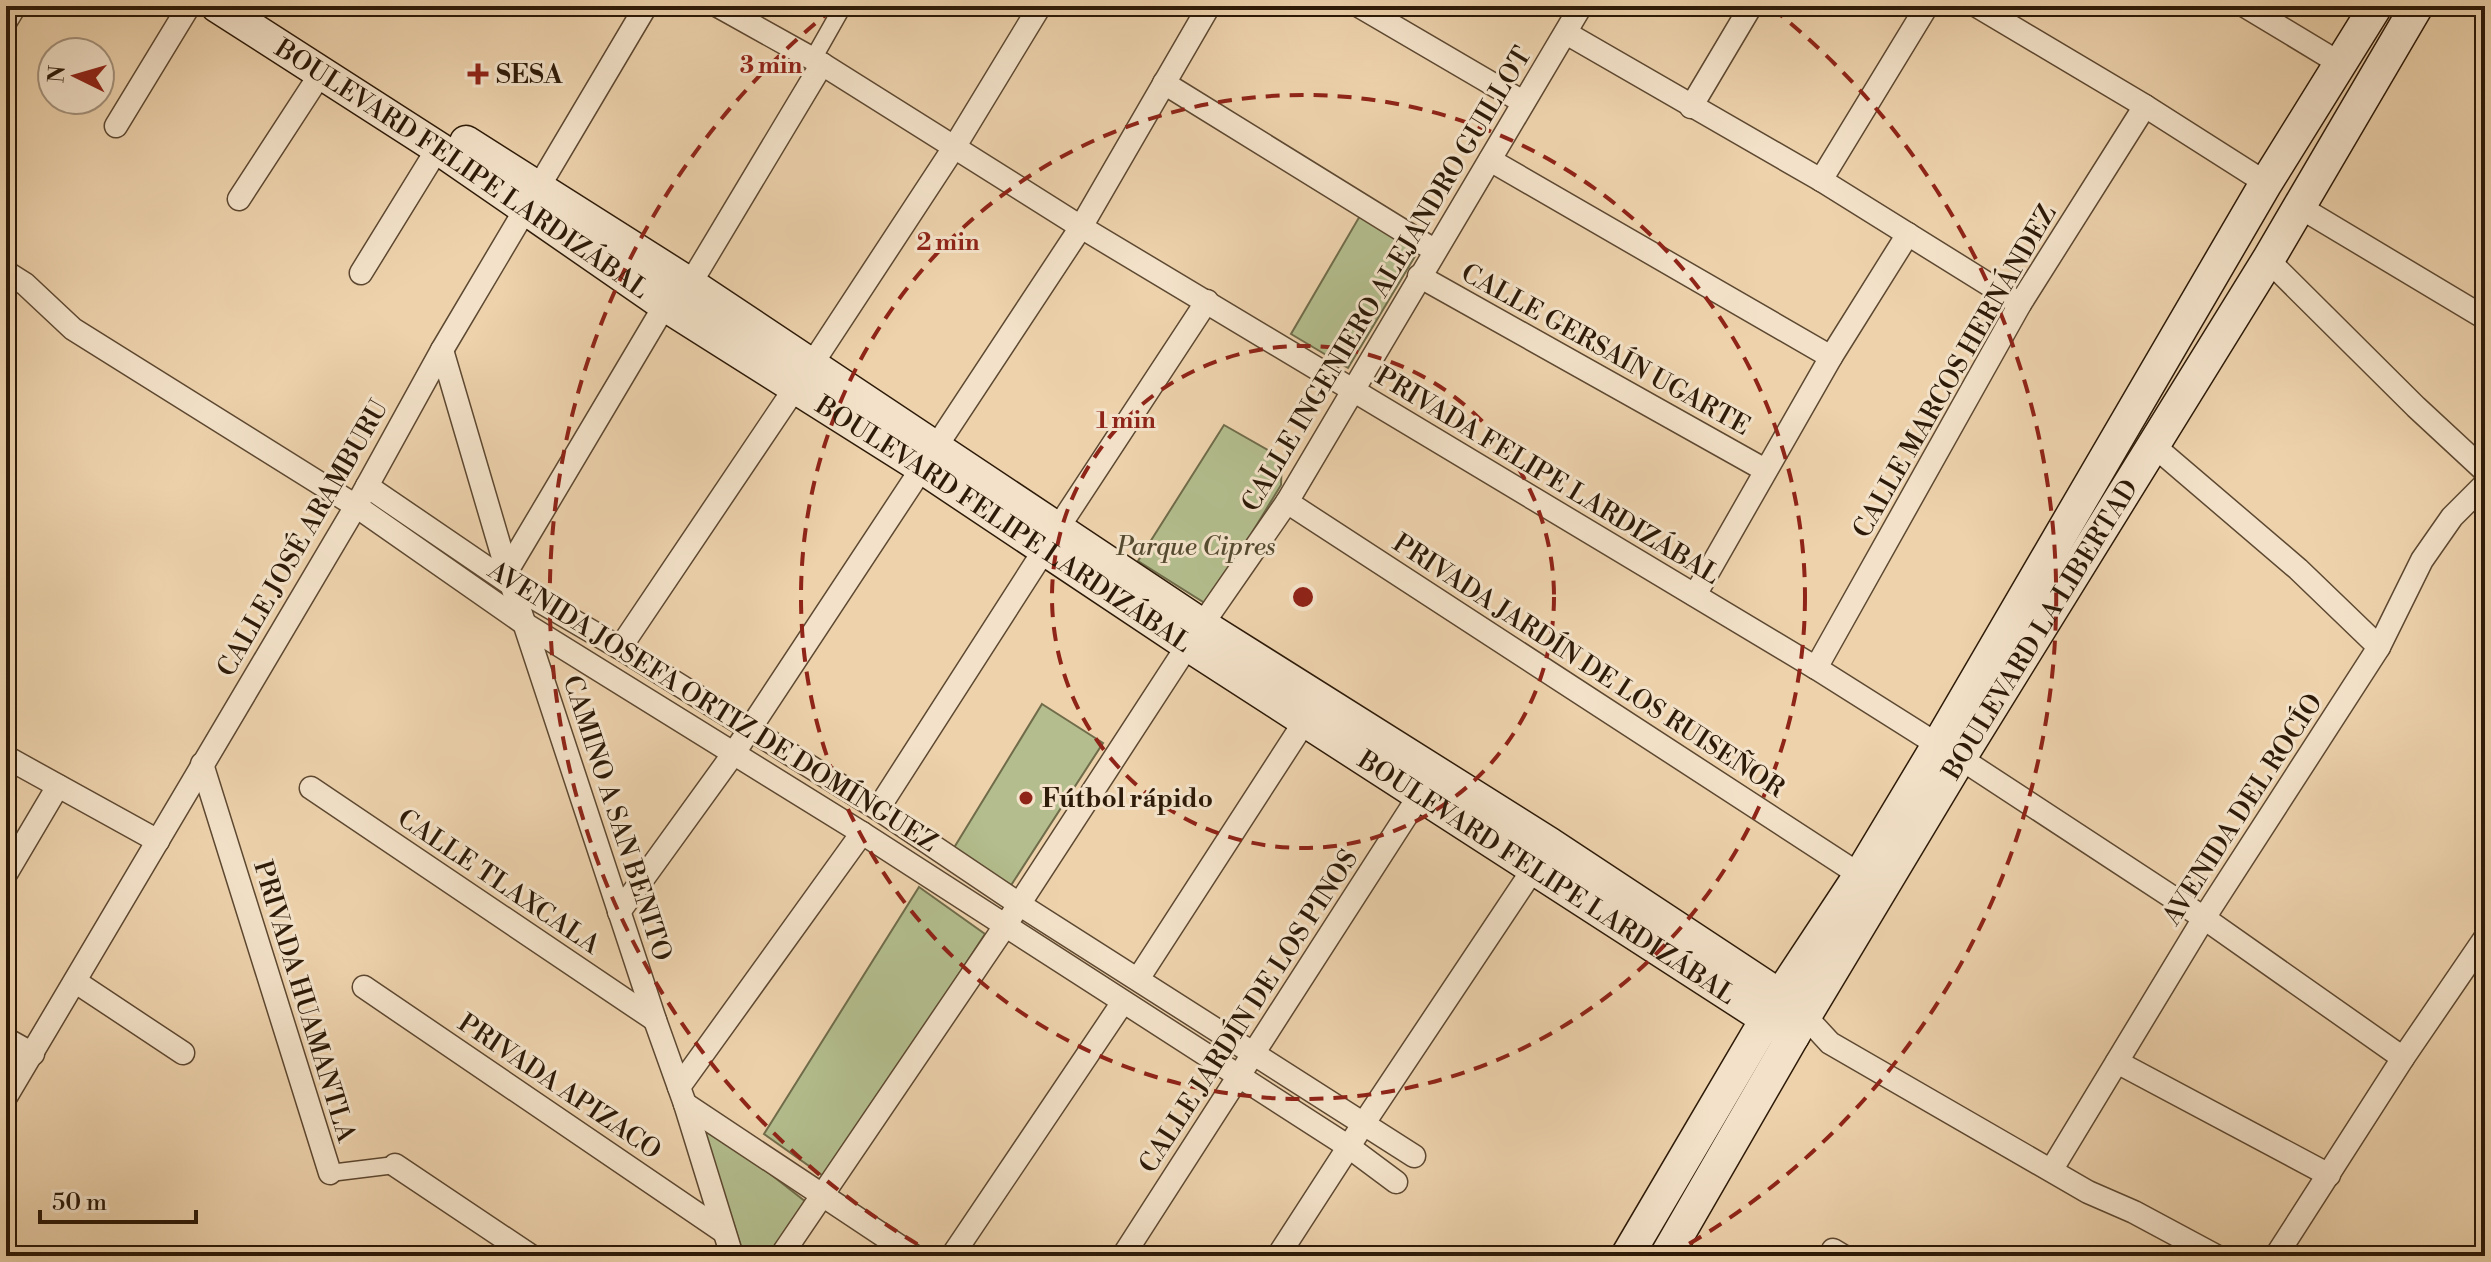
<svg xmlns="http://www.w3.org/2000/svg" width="2491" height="1262" font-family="'Libre Bodoni',serif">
  <rect width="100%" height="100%" fill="#edd2ac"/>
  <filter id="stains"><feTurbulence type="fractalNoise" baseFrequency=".0025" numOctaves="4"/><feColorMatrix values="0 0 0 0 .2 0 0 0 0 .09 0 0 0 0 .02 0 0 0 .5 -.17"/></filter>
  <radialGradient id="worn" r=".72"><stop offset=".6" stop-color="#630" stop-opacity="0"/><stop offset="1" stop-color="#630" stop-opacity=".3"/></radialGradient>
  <g fill="#b3bd8d" stroke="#706c4a" stroke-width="2">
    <polygon points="1361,214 1420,248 1348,368 1291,334"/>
    <polygon points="1224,425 1282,458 1281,485 1208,605 1138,561"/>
    <polygon points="1042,704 1103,743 1008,890 952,851"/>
    <polygon points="919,887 985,934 826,1178 764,1134"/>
    <polygon points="700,1119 806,1202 772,1256 744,1256"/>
  </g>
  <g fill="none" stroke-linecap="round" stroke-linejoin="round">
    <defs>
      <g id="pedestrian">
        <polyline points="813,59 843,6"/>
        <polyline points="330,1173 395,1165"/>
      </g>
      <g id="minor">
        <polyline points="718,6 822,64 1081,227 1816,668 1938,745"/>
        <polyline points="1359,6 1523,102"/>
        <polyline points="1977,6 2145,106 2266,183"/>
        <polyline points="2245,6 2341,64"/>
        <polyline points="6,21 15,6"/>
        <polyline points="1566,33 1821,180 2020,304"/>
        <polyline points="1164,83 1434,250"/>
        <polyline points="1691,107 1751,6"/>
        <polyline points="116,126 189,6"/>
        <polyline points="1490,160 1831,357"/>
        <polyline points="1821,180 1927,6"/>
        <polyline points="239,199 321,73"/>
        <polyline points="2298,206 2485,318"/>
        <polyline points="2268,260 2416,407 2485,471"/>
        <polyline points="6,272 25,284 73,329 356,506 525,624 862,833 1349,1147 1396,1182"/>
        <polyline points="361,273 438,148"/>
        <polyline points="1419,276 1765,470"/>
        <polyline points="690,284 822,64"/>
        <polyline points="442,350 507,571 655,1020 685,1104 732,1256"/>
        <polyline points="812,364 955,146 1040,6"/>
        <polyline points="2154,446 2298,569 2379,647"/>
        <polyline points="367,486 512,585 620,648 878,809 1019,904 1414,1156"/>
        <polyline points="1287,502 1860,875"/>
        <polyline points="1058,528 1207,301"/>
        <polyline points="507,571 665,305"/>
        <polyline points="1695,595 1831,357 1908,234"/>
        <polyline points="620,648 795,388"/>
        <polyline points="1816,668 2020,304 2145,106"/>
        <polyline points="6,757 158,841"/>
        <polyline points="1960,758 2204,918 2403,1058"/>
        <polyline points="202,764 330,1173"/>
        <polyline points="311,788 655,1020"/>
        <polyline points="878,809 1045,549"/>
        <polyline points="6,874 58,786"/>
        <polyline points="619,912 734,753 1081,227 1209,6"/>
        <polyline points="1138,979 1305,721"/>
        <polyline points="76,982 183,1053"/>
        <polyline points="364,987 724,1232"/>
        <polyline points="1806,1017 1830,1043 2088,1192 2134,1212 2216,1256"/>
        <polyline points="6,1039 33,1054"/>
        <polyline points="2117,1062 2329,1175"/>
        <polyline points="679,1087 862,833"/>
        <polyline points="6,1097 356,506 442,350 646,6"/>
        <polyline points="685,1104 914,1256"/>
        <polyline points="395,1165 531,1256"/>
        <polyline points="2052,1169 2204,918 2379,647 2422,560 2452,517 2485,484"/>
        <polyline points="1833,1250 1843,1256"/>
        <polyline points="781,1256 1005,926 1188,645 1287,502 1581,6"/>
        <polyline points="952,1256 1123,1002"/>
        <polyline points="1123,1256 1419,796"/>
        <polyline points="1278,1256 1364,1123 1542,856"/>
        <polyline points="2276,1256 2403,1058 2485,938"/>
      </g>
      <g id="secondary">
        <path id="s1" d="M217,6L438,148L665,305L923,468L1188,645L1793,1036"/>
        <polyline points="466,142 690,284 1202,625 1550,844 1780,996 1806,1017"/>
        <polyline points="1627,1256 1780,996 1860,875 1938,745 2266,183 2376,6"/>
        <path id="s2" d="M1666,1256L1793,1036L1960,758L2268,260L2417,6"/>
      </g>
    </defs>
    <use href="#pedestrian" stroke="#5d4831" stroke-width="19"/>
    <use href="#minor" stroke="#5d4831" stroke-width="25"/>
    <use href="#secondary" stroke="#2d1a08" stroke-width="35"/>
    <use href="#pedestrian" stroke="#f3e2c9" stroke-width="16"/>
    <use href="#minor" stroke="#f3e2c9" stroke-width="22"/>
    <use href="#secondary" stroke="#f3e2c9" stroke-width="32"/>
  </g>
  <g fill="none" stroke="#8f2418" stroke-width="4" stroke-dasharray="14 10">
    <circle cx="1303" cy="597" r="251"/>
    <circle cx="1303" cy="597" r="502"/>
    <path d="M938 1256A753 753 0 0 1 834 8M1772 8A753 753 0 0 1 1668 1256"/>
  </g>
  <g fill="#8f2418" stroke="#f3e2c9" stroke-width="3">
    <path d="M474 62h8v8h8v8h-8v8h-8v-8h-8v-8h8z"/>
    <circle cx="1026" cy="798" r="8"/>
  </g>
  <g text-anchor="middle" stroke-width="6" stroke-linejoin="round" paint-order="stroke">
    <g font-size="26" font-weight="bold" fill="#2d1a08" stroke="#f3e2c9" text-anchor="start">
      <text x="496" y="83">SESA</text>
      <text x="1042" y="807">Fútbol rápido</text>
    </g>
    <g font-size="26" fill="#2d1a08" stroke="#f3e2c9">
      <text dy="9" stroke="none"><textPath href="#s1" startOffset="294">BOULEVARD FELIPE LARDIZÁBAL</textPath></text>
      <text transform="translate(1386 279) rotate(-59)" y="9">CALLE INGENIERO ALEJANDRO GUILLOT</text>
      <text transform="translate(1606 349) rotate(29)" y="9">CALLE GERSAÍN UGARTE</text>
      <text transform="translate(1954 371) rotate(-60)" y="9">CALLE MARCOS HERNÁNDEZ</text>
      <text transform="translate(1548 475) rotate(31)" y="9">PRIVADA FELIPE LARDIZÁBAL</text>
      <text dy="9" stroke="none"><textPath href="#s1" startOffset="942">BOULEVARD FELIPE LARDIZÁBAL</textPath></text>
      <text transform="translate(302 538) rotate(-60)" y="9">CALLE JOSÉ ARAMBURU</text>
      <text dy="9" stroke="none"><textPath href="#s2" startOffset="730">BOULEVARD LA LIBERTAD</textPath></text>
      <text transform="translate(1589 665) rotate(33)" y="9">PRIVADA JARDÍN DE LOS RUISEÑOR</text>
      <text transform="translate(713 706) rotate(32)" y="9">AVENIDA JOSEFA ORTIZ DE DOMÍNGUEZ</text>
      <text transform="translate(2242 809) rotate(-57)" y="9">AVENIDA DEL ROCÍO</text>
      <text transform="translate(618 818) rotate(72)" y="9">CAMINO A SAN BENITO</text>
      <text dy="9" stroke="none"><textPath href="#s1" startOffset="1590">BOULEVARD FELIPE LARDIZÁBAL</textPath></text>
      <text transform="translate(499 881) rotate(34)" y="9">CALLE TLAXCALA</text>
      <text transform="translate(305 1001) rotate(73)" y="9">PRIVADA HUAMANTLA</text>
      <text transform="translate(1248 1011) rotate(-57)" y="9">CALLE JARDÍN DE LOS PINOS</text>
      <text transform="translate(560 1086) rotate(34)" y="9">PRIVADA APIZACO</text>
    </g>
    <g font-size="26" font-style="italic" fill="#554b30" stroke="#f3e2c9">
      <text x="1196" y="555">Parque Cipres</text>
    </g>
  </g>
  <circle cx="1303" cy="597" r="12" fill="#8f2418" stroke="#f3e2c9" stroke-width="4"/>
  <g font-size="24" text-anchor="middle" font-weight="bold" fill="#8f2418" stroke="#f3e2c9" stroke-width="6" stroke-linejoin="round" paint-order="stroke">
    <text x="771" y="73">3 min</text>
    <text x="948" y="250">2 min</text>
    <text x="1126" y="428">1 min</text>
  </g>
  <rect width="2491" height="1262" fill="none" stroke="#edd2ac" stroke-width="32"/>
  <rect x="8" y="8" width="2475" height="1246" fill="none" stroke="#2d1a08" stroke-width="4"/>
  <rect x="16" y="16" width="2459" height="1230" fill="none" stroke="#2d1a08" stroke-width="2"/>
  <g transform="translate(76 76) rotate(275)"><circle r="38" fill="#f3e2c9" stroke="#a4927c" stroke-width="2"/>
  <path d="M0-6L14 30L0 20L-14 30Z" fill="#8f2418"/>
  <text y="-12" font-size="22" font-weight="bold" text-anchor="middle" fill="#2d1a08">N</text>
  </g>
  <path d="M40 1210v12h156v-12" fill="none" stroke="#2d1a08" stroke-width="4"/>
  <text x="52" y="1210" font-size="24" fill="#2d1a08" stroke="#f3e2c9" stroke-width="6" paint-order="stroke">50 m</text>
  <rect width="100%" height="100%" filter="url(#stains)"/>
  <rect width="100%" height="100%" fill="url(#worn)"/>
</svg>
